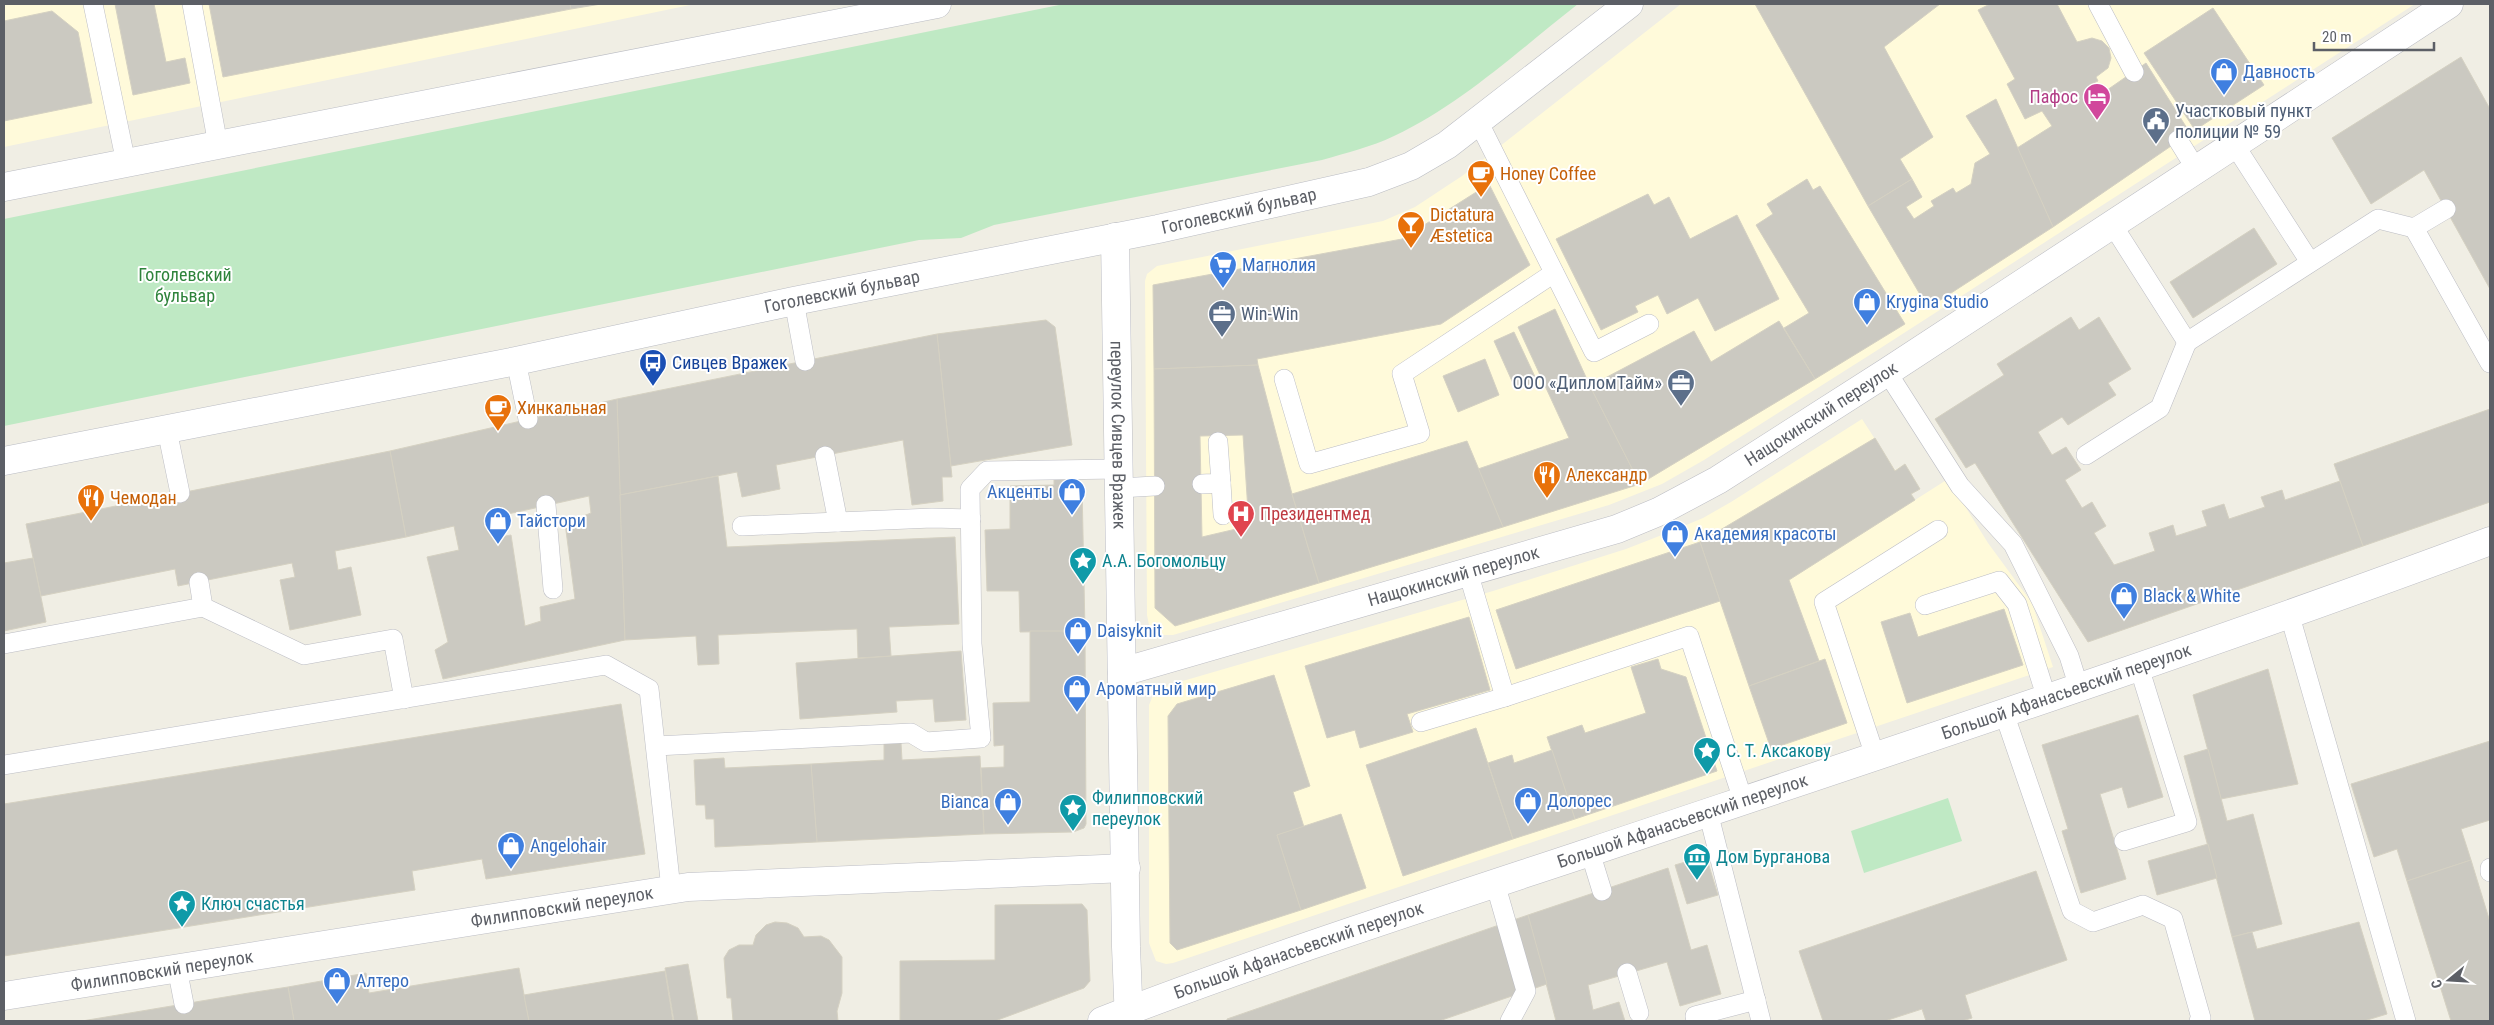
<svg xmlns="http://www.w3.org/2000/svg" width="2494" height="1025" font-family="'Roboto Condensed',sans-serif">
  <rect width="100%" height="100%" fill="#f0eee4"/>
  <g fill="#fffada">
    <polygon points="4,4 695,4 4,147"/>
    <polygon points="1681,4 2415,4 1876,351 1704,460 1662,484 1609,505 1173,635 1163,635 1155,631 1149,625 1147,615 1145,281 1147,274 1157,266 1383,221 1415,207 1462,176"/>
    <polygon points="1862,419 1895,470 1905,464 1920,489 1911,494 1915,500 1948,479 1988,543 2032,603 2053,667 1173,963 1166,964 1156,961 1149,943 1149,705 1154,693 1169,685 1493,591 1626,549 1667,533 1703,518 1731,502"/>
  </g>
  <g fill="#bfe9c4">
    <path d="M1064,4H1578C1519,50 1462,104 1394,136C1371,147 1346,153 1322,160L994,225L961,238L919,240L4,426V219Z"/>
    <polygon points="1948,798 1962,841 1864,873 1851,831"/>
  </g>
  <g fill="#cbc9c1" stroke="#d5d1c2" fill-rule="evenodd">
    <polygon points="115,4 154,4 166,62 185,58 190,83 133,95"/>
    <polygon points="209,4 570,4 571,9 223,77"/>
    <polygon points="570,4 601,4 571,9"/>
    <polygon points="1755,4 1940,4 1884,47 1933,137 1900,159 1912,179 1868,206"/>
    <polygon points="1990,4 2057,4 2077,42 2092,38 2102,41 2109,48 2111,58 2108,68 2096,77 2098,81 2089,85 2097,97 2146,63 2190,133 2053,227 2017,148 2052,126 2042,111 2025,119 2007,84 2015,79 1978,10"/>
    <polygon points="2213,8 2264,85 2195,130 2144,53"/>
    <polygon points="52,11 78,32 92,103 4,121 4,21"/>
    <polygon points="2461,57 2490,109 2490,289 2424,170 2371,204 2332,138"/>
    <polygon points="1996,99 2053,227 1928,308 1868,206 1912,179 1922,197 1906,207 1914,219 1934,206 1931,201 1953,188 1956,193 1971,184 1975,163 1990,154 1966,116"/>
    <polygon points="1807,179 1813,190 1820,186 1905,324 1815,379 1784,328 1809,313 1756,225 1773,214 1767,204"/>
    <polygon points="1489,184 1530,265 1441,324 1257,359 1258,365 1154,369 1153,285 1402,239"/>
    <polygon points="1648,194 1654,205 1669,197 1690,239 1737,215 1779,299 1715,331 1698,298 1667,314 1658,295 1635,306 1638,312 1601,330 1556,239"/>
    <polygon points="2254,228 2277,264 2193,318 2170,282"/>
    <polygon points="1555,309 1590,386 1640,484 1503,527 1478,469 1569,438 1518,327"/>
    <polygon points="2071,317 2079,330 2099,317 2131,369 2108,383 2116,395 2068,425 2062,417 2038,432 2052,455 2066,447 2081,470 2065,480 2082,508 2092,502 2106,526 2094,533 2114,565 2155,551 2149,533 2173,525 2176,536 2207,526 2202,511 2224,504 2229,519 2265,507 2261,497 2282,490 2285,500 2340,481 2363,546 2088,642 1975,463 1966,468 1935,419 2004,375 1997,364"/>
    <polygon points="1046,320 1055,327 1072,445 951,466 937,334"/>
    <polygon points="1779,321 1815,379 1640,484 1590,386 1694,331 1711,362"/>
    <polygon points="1514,332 1537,381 1516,390 1494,341"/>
    <polygon points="937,334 952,477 942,477 943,501 912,505 903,440 776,465 780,489 742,497 737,472 620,495 617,399"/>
    <polygon points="1485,359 1499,395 1458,412 1443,376"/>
    <path d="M1258,365L1292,494L1319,583L1175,626L1155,608L1154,369ZM1243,435L1249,526L1202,537L1200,436Z"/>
    <path d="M617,399L625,640L443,679L435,650L448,642L427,557L459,550L454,526L406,537L390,451ZM589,496L591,513L565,523L575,599L540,607L541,621L525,626L511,535L494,538L490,518Z"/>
    <polygon points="2490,409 2490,502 2363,546 2334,464"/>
    <polygon points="1875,438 1895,471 1905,464 1920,489 1911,494 1915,500 1789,580 1819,661 1749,686 1700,542"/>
    <polygon points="1467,441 1503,527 1319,583 1292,494"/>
    <polygon points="390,451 406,537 335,551 338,570 351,567 361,615 290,630 280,580 295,577 292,563 178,586 175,569 41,596 26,524"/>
    <polygon points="718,476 727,547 955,537 959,624 889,627 891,656 858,658 857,629 718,635 719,664 698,665 696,636 625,640 620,495"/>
    <polygon points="1054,477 1071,477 1071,485 1082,485 1085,631 1020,632 1019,591 987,591 985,530 1010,529 1010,486 1054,485"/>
    <polygon points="1700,542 1720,601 1516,669 1496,610"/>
    <polygon points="33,558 46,622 4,631 4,563"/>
    <polygon points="2004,609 2023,665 1907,703 1881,622 1910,613 1918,637"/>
    <polygon points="1469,617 1490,690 1407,714 1413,732 1360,748 1355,730 1327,738 1305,666"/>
    <polygon points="1030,631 1085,631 1086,824 1084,828 1073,832 984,834 981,768 1004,767 1004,745 994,746 993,703 1030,702"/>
    <polygon points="961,651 966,720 935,722 933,699 896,701 897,712 800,719 796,663"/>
    <polygon points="1658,659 1661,669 1686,677 1717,771 1575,819 1547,737 1582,725 1585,733 1646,713 1631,667"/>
    <polygon points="1825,659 1847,723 1771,749 1749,686"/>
    <polygon points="2268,669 2298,784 2221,799 2193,695"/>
    <polygon points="1274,675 1310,786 1293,792 1304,827 1277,835 1301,910 1177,950 1170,943 1168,716 1177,704"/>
    <polygon points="621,704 645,854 486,879 482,859 412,871 415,890 4,956 4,804"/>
    <polygon points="2138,715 2163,797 2128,808 2122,787 2100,794 2126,879 2081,893 2062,831 2068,829 2042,745"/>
    <polygon points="1476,728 1513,839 1403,876 1366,765"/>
    <polygon points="2490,741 2490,820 2461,829 2471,860 2407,881 2397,849 2374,857 2351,784"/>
    <polygon points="901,743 902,760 980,756 984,834 817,842 811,764 884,760 884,744"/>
    <polygon points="2208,749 2227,821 2253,814 2282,924 2232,937 2184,756"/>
    <polygon points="1552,750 1575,819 1513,839 1488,763 1512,755 1514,763"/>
    <polygon points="724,758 725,768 811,764 817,842 715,847 714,819 706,819 705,805 696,805 694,760"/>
    <polygon points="1341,814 1366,888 1301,910 1277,835"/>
    <polygon points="2208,844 2217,878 2157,895 2148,861"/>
    <polygon points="1706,856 1718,895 1687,904 1675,865"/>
    <polygon points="2471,860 2490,922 2490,1021 2451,1021 2407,881"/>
    <polygon points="1668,868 1691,950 1707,945 1721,994 1680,1006 1667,962 1588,985 1593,1010 1619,1002 1625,1021 1556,1021 1528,915"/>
    <polygon points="2036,871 2067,960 1965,995 1972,1018 1962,1021 1926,1021 1922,1009 1885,1021 1823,1021 1799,951"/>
    <polygon points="1082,904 1087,910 1090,981 1084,988 995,1021 900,1021 900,961 995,960 995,905"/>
    <polygon points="1528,915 1547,984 1439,1021 1227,1021 1227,1019"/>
    <polygon points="775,922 787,923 798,928 804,937 821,936 829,940 842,957 842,993 837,1011 838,1021 733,1021 731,998 727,998 724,958 729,950 739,945 753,945 756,935 766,925"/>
    <polygon points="2359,922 2387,1014 2364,1021 2255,1021 2232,937 2252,932 2257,949"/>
    <polygon points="688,964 698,1021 674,1021 665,968"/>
    <polygon points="519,968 529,1021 294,1021 288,987 366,973 369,993"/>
    <polygon points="665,971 673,1021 529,1021 524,995"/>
    <polygon points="288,987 294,1021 82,1021 249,993"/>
  </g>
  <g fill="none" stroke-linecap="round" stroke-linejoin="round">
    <defs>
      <g id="lane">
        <polyline points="93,4 126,163"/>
        <polyline points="192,4 218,145"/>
        <polyline points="2098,4 2134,72"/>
        <polyline points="1478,121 1594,352 1649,324"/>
        <polyline points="2178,140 2196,169"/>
        <polyline points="2234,144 2310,262"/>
        <polyline points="2112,224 2187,342 2378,219 2414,228 2446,209"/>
        <polyline points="2414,228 2490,363"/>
        <polyline points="794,301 805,361"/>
        <polyline points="516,361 528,419"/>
        <polyline points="1887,372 1960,486 2013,544 2069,656 2079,688"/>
        <polyline points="1284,379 1309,464 1420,433 1402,374 1554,273"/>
        <polyline points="167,430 180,493"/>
        <polyline points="2086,455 2160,408 2187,342"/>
        <polyline points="825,456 838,522 932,518 971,519"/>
        <polyline points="1221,483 1223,515"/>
        <polyline points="1202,484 1221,483 1218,442"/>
        <polyline points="1119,488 1155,486"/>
        <polyline points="546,505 553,589"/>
        <polyline points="742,526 838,522"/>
        <polyline points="1468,572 1505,697 1689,636 1743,800"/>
        <polyline points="199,582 203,607 304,655 393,639 404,699"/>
        <polyline points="1925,605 1999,581 2017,604 2047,699"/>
        <polyline points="2290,616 2406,1021"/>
        <polyline points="4,644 203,607"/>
        <polyline points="2004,713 2072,911 2093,922 2143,905 2173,919 2201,1018 2199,1021"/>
        <polyline points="1421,722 1505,697"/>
        <polyline points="656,746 911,733 926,742 981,738 972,644 970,489 987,471 1119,469"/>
        <polyline points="1875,756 1824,602 1938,530"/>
        <polyline points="4,765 606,665 649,689 671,889"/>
        <polyline points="1708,812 1761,1021"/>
        <polyline points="2124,841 2187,822 2139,667"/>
        <polyline points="1590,852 1602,891"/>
        <polyline points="2490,868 2490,872"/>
        <polyline points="1495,883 1526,991 1510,1021"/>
        <polyline points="177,968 184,1004"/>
        <polyline points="1627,973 1639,1013"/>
        <polyline points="1696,1021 1695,1016 1756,1000"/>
      </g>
      <g id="street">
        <path id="s1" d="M1115,237L1126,947L1129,1021"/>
        <path id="s2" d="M1122,672L1617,529L1658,512L1718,480L1887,372L2449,4"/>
        <path id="s3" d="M4,996L688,887L1126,868"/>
        <path id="s4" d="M1102,1021C1262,959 1427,906 1590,852C1891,751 2193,652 2490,541"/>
      </g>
      <g id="secondary">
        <polyline points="4,187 937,4"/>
        <path id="s5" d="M4,461L516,361L794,301L1158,229L1369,182L1411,166L1447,145L1629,4"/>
      </g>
    </defs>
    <use href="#lane" stroke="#bcbdc4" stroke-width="20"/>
    <use href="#street" stroke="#bcbdc4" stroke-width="29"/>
    <use href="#secondary" stroke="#babcc3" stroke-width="29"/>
    <use href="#lane" stroke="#fff" stroke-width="19"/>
    <use href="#street" stroke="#fff" stroke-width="28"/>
    <use href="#secondary" stroke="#fff" stroke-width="28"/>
  </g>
  <defs>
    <symbol id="shop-pin" viewBox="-11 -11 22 30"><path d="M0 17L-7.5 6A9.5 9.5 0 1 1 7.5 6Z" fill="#3f7fe0" stroke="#fff"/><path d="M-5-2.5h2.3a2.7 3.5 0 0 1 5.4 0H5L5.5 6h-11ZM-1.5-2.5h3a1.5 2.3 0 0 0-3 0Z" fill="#fff"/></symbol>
    <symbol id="hotel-pin" viewBox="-11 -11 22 30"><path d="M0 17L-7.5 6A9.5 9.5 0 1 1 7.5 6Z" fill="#d1479c" stroke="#fff"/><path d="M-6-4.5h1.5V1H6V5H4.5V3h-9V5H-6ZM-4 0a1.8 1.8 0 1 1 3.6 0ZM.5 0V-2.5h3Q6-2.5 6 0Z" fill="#fff"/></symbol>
    <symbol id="civic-pin" viewBox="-11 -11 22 30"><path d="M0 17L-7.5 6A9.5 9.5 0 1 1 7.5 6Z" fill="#5c6f8a" stroke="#fff"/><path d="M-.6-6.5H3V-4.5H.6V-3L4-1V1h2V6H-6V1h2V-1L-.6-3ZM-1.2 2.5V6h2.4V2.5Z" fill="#fff"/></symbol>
    <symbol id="cafe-pin" viewBox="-11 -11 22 30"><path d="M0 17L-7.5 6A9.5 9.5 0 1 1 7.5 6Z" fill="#e8710a" stroke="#fff"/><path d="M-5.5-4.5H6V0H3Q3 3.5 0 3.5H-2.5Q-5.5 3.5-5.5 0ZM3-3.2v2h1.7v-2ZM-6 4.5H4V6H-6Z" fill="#fff"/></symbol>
    <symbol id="bar-pin" viewBox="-11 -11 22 30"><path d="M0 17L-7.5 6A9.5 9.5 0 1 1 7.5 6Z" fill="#e8710a" stroke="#fff"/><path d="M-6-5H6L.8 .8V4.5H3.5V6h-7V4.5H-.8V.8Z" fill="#fff"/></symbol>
    <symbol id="supermarket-pin" viewBox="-11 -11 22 30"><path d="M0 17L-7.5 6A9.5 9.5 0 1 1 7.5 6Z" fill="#3f7fe0" stroke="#fff"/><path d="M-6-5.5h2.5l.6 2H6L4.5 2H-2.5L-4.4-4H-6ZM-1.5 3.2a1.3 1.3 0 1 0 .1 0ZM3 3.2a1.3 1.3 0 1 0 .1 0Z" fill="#fff"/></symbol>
    <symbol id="office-pin" viewBox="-11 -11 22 30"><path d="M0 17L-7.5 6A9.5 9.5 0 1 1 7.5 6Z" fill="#5c6f8a" stroke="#fff"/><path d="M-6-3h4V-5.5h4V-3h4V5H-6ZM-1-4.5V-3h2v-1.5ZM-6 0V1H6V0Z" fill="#fff"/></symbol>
    <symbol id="bus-pin" viewBox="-11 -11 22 30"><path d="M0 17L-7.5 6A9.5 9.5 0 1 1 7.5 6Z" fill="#1a4fb4" stroke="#fff"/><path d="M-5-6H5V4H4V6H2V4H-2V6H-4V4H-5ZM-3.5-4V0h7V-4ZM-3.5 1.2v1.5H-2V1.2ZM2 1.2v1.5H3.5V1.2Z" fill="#fff"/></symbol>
    <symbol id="restaurant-pin" viewBox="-11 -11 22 30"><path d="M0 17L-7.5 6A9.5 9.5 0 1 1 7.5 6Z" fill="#e8710a" stroke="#fff"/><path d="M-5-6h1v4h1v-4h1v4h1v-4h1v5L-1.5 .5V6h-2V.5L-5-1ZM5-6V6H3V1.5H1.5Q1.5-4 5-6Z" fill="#fff"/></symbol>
    <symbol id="hospital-pin" viewBox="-11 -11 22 30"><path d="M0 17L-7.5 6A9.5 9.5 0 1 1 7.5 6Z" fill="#e0444e" stroke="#fff"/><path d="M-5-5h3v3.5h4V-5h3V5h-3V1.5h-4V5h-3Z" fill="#fff"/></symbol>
    <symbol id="sight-pin" viewBox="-11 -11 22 30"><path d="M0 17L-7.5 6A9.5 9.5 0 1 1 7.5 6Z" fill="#0f9aa8" stroke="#fff"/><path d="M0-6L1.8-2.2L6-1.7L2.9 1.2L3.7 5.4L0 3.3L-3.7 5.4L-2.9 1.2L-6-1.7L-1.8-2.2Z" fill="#fff"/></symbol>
    <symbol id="museum-pin" viewBox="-11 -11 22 30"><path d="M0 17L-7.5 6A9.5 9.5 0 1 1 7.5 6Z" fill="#0f9aa8" stroke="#fff"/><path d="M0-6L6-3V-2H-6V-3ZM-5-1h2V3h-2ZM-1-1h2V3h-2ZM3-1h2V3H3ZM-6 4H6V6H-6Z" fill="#fff"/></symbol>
  </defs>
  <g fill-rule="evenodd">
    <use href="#shop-pin" x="2208" y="56" width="32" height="43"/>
    <use href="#hotel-pin" x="2081" y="81" width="32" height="43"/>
    <use href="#civic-pin" x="2140" y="105" width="32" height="43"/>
    <use href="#cafe-pin" x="1465" y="158" width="32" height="43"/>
    <use href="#bar-pin" x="1395" y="209" width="32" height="43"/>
    <use href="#supermarket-pin" x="1207" y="249" width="32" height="43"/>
    <use href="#shop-pin" x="1851" y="286" width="32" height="43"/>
    <use href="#office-pin" x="1206" y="298" width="32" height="43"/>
    <use href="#bus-pin" x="637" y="347" width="32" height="43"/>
    <use href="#office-pin" x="1665" y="367" width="32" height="43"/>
    <use href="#cafe-pin" x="482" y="392" width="32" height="43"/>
    <use href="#restaurant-pin" x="1531" y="459" width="32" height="43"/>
    <use href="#shop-pin" x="1056" y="476" width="32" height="43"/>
    <use href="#restaurant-pin" x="75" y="482" width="32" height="43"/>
    <use href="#hospital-pin" x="1225" y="498" width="32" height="43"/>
    <use href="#shop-pin" x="482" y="505" width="32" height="43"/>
    <use href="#shop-pin" x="1659" y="518" width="32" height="43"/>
    <use href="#sight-pin" x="1067" y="545" width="32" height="43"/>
    <use href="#shop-pin" x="2108" y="580" width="32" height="43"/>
    <use href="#shop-pin" x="1062" y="615" width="32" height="43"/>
    <use href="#shop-pin" x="1061" y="673" width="32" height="43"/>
    <use href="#sight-pin" x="1691" y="735" width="32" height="43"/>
    <use href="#shop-pin" x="1512" y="785" width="32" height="43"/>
    <use href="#shop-pin" x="992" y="786" width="32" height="43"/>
    <use href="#sight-pin" x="1057" y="792" width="32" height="43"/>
    <use href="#shop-pin" x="495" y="830" width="32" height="43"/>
    <use href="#museum-pin" x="1681" y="841" width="32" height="43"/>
    <use href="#sight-pin" x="166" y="888" width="32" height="43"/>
    <use href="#shop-pin" x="321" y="965" width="32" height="43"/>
  </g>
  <g text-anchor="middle" stroke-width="4" stroke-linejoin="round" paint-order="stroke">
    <g font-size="18" fill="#366cbe" stroke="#fff" text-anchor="start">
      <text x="2243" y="78">Давность</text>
      <text x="1242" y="271">Магнолия</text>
      <text x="1886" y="308">Krygina Studio</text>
      <text x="1053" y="498" text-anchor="end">Акценты</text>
      <text x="517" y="527">Тайстори</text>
      <text x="1694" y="540">Академия красоты</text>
      <text x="2143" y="602">Black &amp; White</text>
      <text x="1097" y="637">Daisyknit</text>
      <text x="1096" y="695">Ароматный мир</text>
      <text x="1547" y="807">Долорес</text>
      <text x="989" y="808" text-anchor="end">Bianca</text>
      <text x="530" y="852">Angelohair</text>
      <text x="356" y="987">Алтеро</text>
    </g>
    <g font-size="18" fill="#b23c85" stroke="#fff" text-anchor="end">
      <text x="2078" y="103">Пафос</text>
    </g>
    <g font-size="18" fill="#4e5e75" stroke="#fff" text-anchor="start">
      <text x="2175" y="117">Участковый пункт<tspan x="2175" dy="21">полиции № 59</tspan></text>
      <text x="1241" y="320">Win-Win</text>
      <text x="1662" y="389" text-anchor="end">ООО «ДипломТайм»</text>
    </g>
    <g font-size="18" fill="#c56008" stroke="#fff" text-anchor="start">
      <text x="1500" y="180">Honey Coffee</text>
      <text x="1430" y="221">Dictatura<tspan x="1430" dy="21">Æstetica</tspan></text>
      <text x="517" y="414">Хинкальная</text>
      <text x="1566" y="481">Александр</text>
      <text x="110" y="504">Чемодан</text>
    </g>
    <g font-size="18" fill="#5c5f66" stroke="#fff">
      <text dy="6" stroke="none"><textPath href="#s5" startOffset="1260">Гоголевский бульвар</textPath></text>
      <text dy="6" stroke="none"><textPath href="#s5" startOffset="855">Гоголевский бульвар</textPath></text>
      <text dy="6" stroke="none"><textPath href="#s2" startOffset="750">Нащокинский переулок</textPath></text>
      <text dy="6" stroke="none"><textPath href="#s1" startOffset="198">переулок Сивцев Вражек</textPath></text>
      <text dy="6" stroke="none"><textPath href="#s2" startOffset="345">Нащокинский переулок</textPath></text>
      <text dy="6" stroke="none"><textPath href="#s4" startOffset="1019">Большой Афанасьевский переулок</textPath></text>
      <text dy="6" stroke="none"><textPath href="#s4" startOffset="614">Большой Афанасьевский переулок</textPath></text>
      <text dy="6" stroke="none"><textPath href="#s3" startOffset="565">Филипповский переулок</textPath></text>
      <text dy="6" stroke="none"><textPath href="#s4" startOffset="209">Большой Афанасьевский переулок</textPath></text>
      <text dy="6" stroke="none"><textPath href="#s3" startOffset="160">Филипповский переулок</textPath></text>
    </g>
    <g font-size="18" fill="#2e833b" stroke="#fff">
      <text x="185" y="281">Гоголевский<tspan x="185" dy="21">бульвар</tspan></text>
    </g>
    <g font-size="18" fill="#164399" stroke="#fff" text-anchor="start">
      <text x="672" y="369">Сивцев Вражек</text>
    </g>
    <g font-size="18" fill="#be3a42" stroke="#fff" text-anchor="start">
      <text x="1260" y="520">Президентмед</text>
    </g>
    <g font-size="18" fill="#0d838f" stroke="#fff" text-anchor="start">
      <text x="1102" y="567">А.А. Богомольцу</text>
      <text x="1726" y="757">С. Т. Аксакову</text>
      <text x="1092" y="804">Филипповский<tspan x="1092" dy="21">переулок</tspan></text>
      <text x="1716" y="863">Дом Бурганова</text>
      <text x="201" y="910">Ключ счастья</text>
    </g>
  </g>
  <rect width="2494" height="1025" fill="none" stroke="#5c5f66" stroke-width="10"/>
  <g transform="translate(2449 980) rotate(252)" stroke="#ffffff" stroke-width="4" paint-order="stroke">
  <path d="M0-4L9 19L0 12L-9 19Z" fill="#5c5f66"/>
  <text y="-8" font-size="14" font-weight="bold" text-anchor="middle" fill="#5c5f66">С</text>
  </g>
  <path d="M2314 42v8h120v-8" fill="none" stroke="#5c5f66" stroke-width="2.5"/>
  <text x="2322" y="42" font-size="15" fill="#5c5f66" stroke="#ffffff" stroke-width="4" paint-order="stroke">20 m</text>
</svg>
